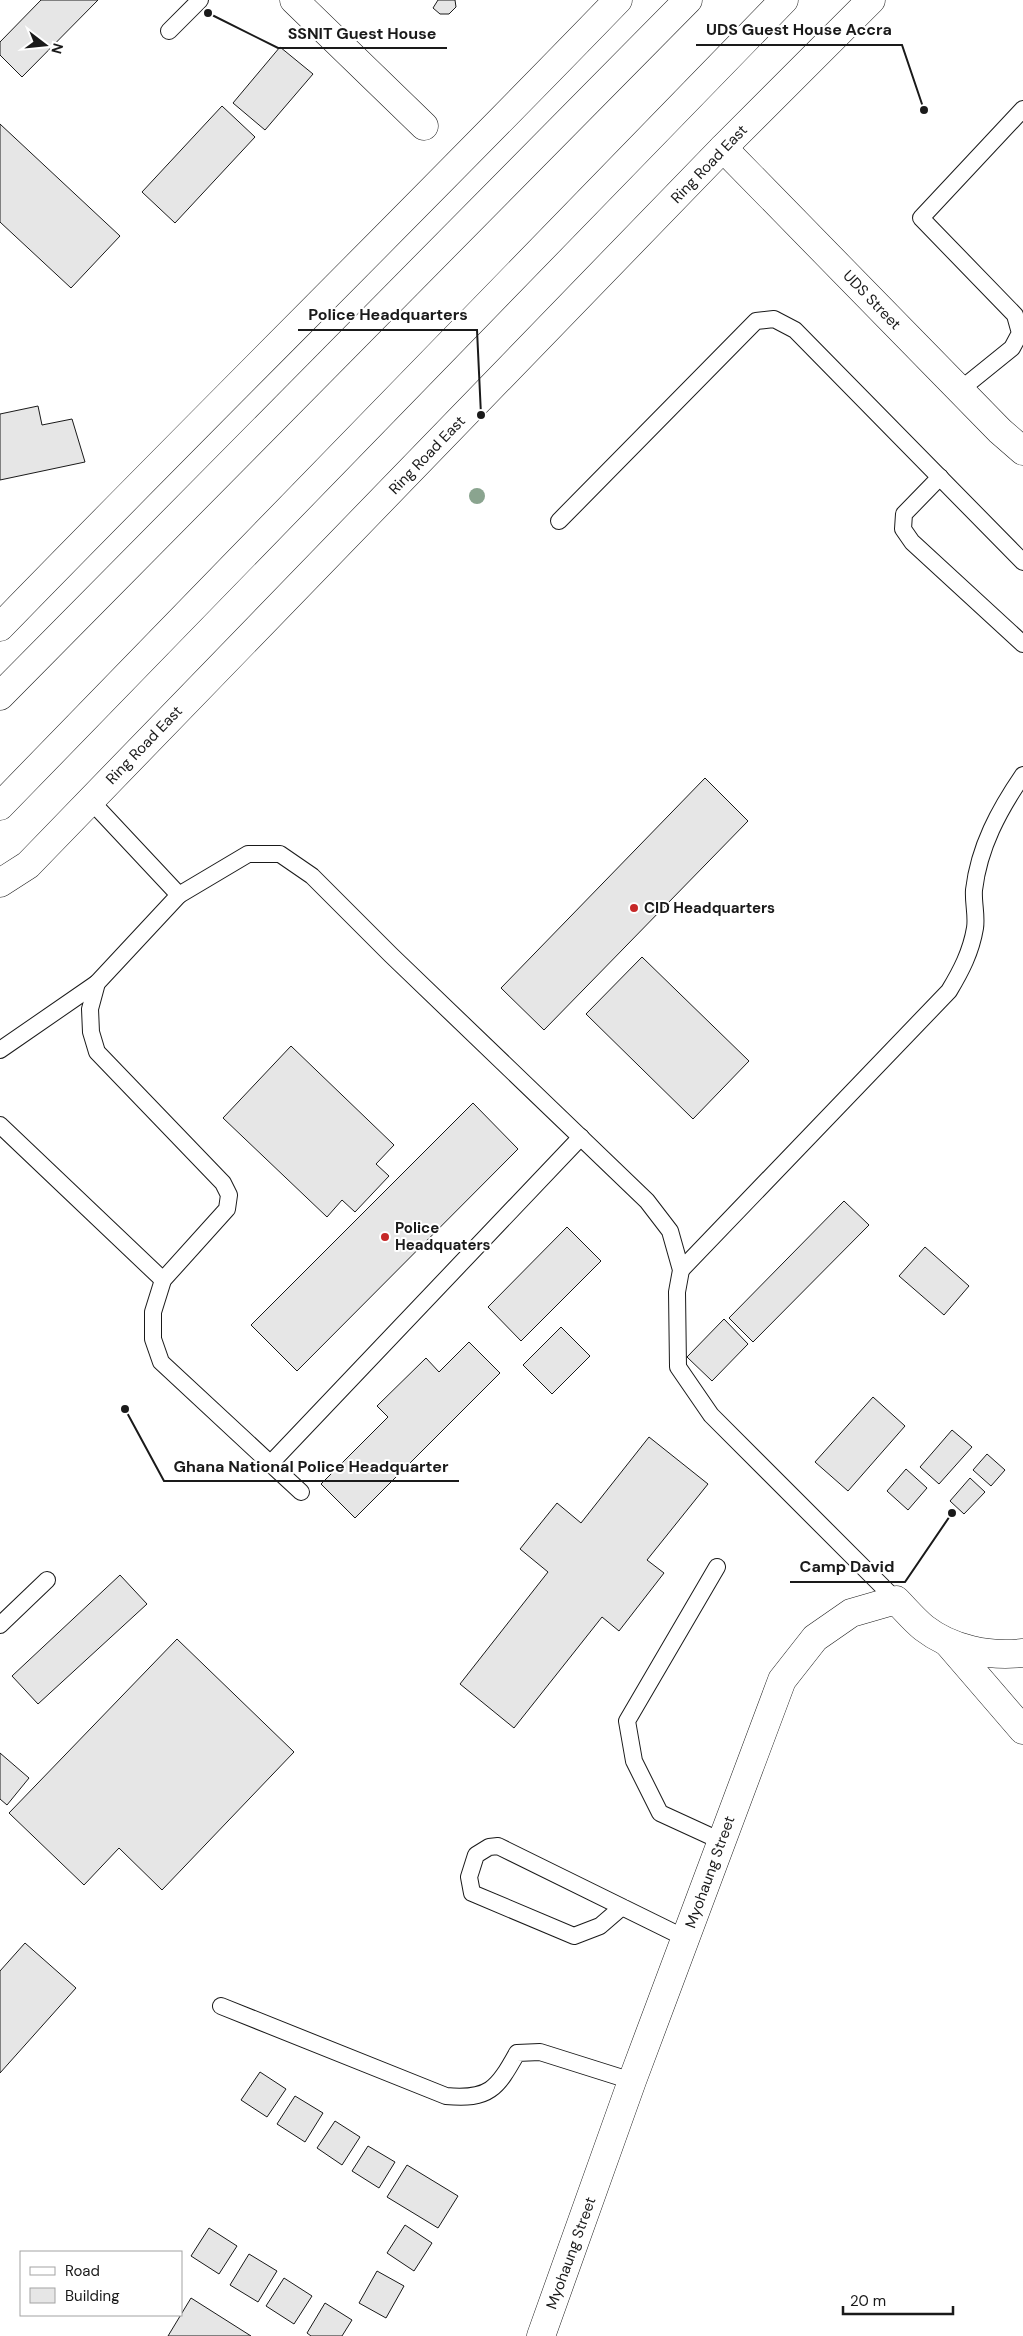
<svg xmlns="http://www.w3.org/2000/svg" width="1023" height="2336" font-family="'DM Sans',sans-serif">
  <rect width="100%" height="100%" fill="#fff"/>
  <g fill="#e6e6e6" stroke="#1a1a1a">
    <polygon points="41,0 98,0 22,77 0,55 0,42"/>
    <polygon points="438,0 455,0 456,7 449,14 440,14 433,8"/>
    <polygon points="280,47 313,74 265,130 233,103"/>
    <polygon points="222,106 255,137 175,223 142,192"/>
    <polygon points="0,124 120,236 71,288 0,222"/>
    <polygon points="38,406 42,425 72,419 85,462 0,480 0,414"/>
    <polygon points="705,778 748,821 544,1030 501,988"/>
    <polygon points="642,957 749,1061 693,1119 586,1014"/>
    <polygon points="291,1046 394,1145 376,1164 389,1176 355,1212 342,1200 327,1217 223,1118"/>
    <polygon points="473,1103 518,1149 297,1371 251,1325"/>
    <polygon points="844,1201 869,1225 753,1342 729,1318"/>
    <polygon points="567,1227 601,1261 521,1341 488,1307"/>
    <polygon points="925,1247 969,1286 944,1315 899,1276"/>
    <polygon points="724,1319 748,1344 712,1381 687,1357"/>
    <polygon points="561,1327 590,1356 552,1394 523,1365"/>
    <polygon points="469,1342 500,1373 355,1518 321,1484 388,1417 377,1406 426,1358 439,1372"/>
    <polygon points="873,1397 905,1426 848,1491 815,1462"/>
    <polygon points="952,1430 972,1447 939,1484 920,1467"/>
    <polygon points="649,1437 708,1484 647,1560 664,1573 619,1631 602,1617 514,1728 460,1684 548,1572 520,1549 557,1503 581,1523"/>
    <polygon points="987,1454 1005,1470 991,1486 973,1470"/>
    <polygon points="906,1469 927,1488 908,1510 887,1491"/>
    <polygon points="970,1478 985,1492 964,1514 950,1501"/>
    <polygon points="120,1575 147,1604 38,1704 12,1676"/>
    <polygon points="177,1639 294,1752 162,1890 119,1848 84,1885 9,1813"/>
    <polygon points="0,1753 29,1778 7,1805 0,1799"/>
    <polygon points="25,1943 76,1988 0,2073 0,1971"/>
    <polygon points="260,2072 286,2089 267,2117 241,2100"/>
    <polygon points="295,2096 323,2113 305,2142 277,2124"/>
    <polygon points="335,2121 360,2137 342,2165 317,2148"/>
    <polygon points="368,2146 395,2162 379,2188 352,2171"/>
    <polygon points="407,2165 458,2196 438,2228 387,2197"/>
    <polygon points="405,2225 432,2243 414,2271 387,2253"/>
    <polygon points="209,2228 237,2246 219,2274 191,2256"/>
    <polygon points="249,2254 277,2271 258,2302 230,2285"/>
    <polygon points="377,2271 404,2286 386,2318 359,2303"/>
    <polygon points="284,2278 312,2296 294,2324 266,2306"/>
    <polygon points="191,2298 251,2336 168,2336"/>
    <polygon points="325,2303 352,2320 342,2336 311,2336 307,2333"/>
  </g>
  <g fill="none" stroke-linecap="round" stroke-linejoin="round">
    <defs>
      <g id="service">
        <polyline points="169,31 200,0"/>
        <polyline points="960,390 1012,348 1020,333 1015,315 921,218 1023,109"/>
        <polyline points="940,477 904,514 903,529 912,542 1023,644"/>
        <polyline points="559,521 756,321 774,319 795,330 1023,562"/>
        <polyline points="90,800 179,895 97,983 90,1009 91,1032 97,1052 223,1183 229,1195 227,1209 163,1280 153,1312 153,1339 161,1362 301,1492"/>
        <polyline points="179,895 248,854 280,854 312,876 391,955 647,1201 670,1231 681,1270 677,1292 678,1367 711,1415 896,1600"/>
        <polyline points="0,1050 97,983"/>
        <polyline points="0,1125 163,1280"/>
        <path d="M681,1270L949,991C961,971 971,952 975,928C977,916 973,902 974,890C979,847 999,810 1023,775"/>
        <polyline points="271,1463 581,1137"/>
        <polyline points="717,1567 627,1721 634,1761 660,1813 721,1841"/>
        <polyline points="0,1625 47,1580"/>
        <polyline points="622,1907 600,1926 574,1936 472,1893 469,1877 476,1855 489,1847 498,1846 685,1938"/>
        <path d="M221,2006L446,2096C489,2100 497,2089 517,2053L540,2052L632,2081"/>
      </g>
      <g id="minor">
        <polyline points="294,0 424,126"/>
        <polyline points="723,148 1000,431 1023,451"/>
        <polyline points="948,1643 1023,1730"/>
        <path d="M541,2336L632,2081L782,1680L815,1638L851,1613L896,1600C905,1609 914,1620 924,1628C951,1649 989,1657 1023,1653"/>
      </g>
      <g id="primary">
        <path d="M0,627C204,417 414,211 618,0"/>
        <polyline points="0,696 688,0"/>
        <polyline points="0,806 784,0"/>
        <polyline points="0,883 28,865 723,148 871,0"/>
      </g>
    </defs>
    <use href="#service" stroke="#1a1a1a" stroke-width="18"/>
    <use href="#minor" stroke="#1a1a1a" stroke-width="29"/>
    <use href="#primary" stroke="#1a1a1a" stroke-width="29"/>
    <use href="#service" stroke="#fff" stroke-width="16"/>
    <use href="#minor" stroke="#fff" stroke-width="28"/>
    <use href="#primary" stroke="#fff" stroke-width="28"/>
  </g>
  <circle fill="#8aa48f" cx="477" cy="496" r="8"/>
  <g fill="#c62828" stroke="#fff" stroke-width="2">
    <circle cx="634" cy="908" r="5"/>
    <circle cx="385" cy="1237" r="5"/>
  </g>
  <g text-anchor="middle" stroke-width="4" stroke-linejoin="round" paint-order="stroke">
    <g font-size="15" fill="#1a1a1a" stroke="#fff">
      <text transform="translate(709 164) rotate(-46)" y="5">Ring Road East</text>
      <text transform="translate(872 300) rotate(46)" y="5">UDS Street</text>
      <text transform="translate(427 455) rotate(-46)" y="5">Ring Road East</text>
      <text transform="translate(144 745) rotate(-46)" y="5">Ring Road East</text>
      <text transform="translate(710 1872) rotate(-70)" y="5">Myohaung Street</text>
      <text transform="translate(571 2253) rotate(-70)" y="5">Myohaung Street</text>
    </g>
    <g font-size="15" font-weight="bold" fill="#1a1a1a" stroke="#fff" text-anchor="start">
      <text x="644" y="913">CID Headquarters</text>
      <text x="395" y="1233">Police<tspan x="395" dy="17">Headquaters</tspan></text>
    </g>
  </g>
  <path fill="none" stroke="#1a1a1a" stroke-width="2" d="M924 110L902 45H696M208 13L278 48H447M481 415L477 330H298M125 1409L164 1481H459M952 1513L905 1582H790"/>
  <g fill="#1a1a1a" stroke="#fff" stroke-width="2">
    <circle cx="924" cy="110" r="5"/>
    <circle cx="208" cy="13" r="5"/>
    <circle cx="481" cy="415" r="5"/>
    <circle cx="125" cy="1409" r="5"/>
    <circle cx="952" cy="1513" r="5"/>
  </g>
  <g font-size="16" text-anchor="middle" font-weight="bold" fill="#1a1a1a" stroke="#fff" stroke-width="4" stroke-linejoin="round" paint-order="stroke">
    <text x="799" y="35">UDS Guest House Accra</text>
    <text x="362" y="39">SSNIT Guest House</text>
    <text x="388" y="320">Police Headquarters</text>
    <text x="311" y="1472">Ghana National Police Headquarter</text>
    <text x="847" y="1572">Camp David</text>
  </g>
  <rect x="20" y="2251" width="162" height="65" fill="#ffffff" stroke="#a3a3a3"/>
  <rect x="30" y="2267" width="25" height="8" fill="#ffffff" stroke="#a3a3a3"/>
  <text x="65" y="2276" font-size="15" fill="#1a1a1a">Road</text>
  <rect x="30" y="2288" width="25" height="15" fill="#e6e6e6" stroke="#a3a3a3"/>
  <text x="65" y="2301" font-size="15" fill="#1a1a1a">Building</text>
  <g transform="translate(45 45) rotate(106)" stroke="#ffffff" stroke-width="4" paint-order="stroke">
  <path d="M0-4L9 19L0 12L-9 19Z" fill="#1a1a1a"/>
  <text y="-8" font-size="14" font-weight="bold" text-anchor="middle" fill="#1a1a1a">N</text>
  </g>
  <path d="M843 2306v8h110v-8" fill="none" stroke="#1a1a1a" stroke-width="2.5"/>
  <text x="850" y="2306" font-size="15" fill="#1a1a1a" stroke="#ffffff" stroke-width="4" paint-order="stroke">20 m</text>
</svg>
